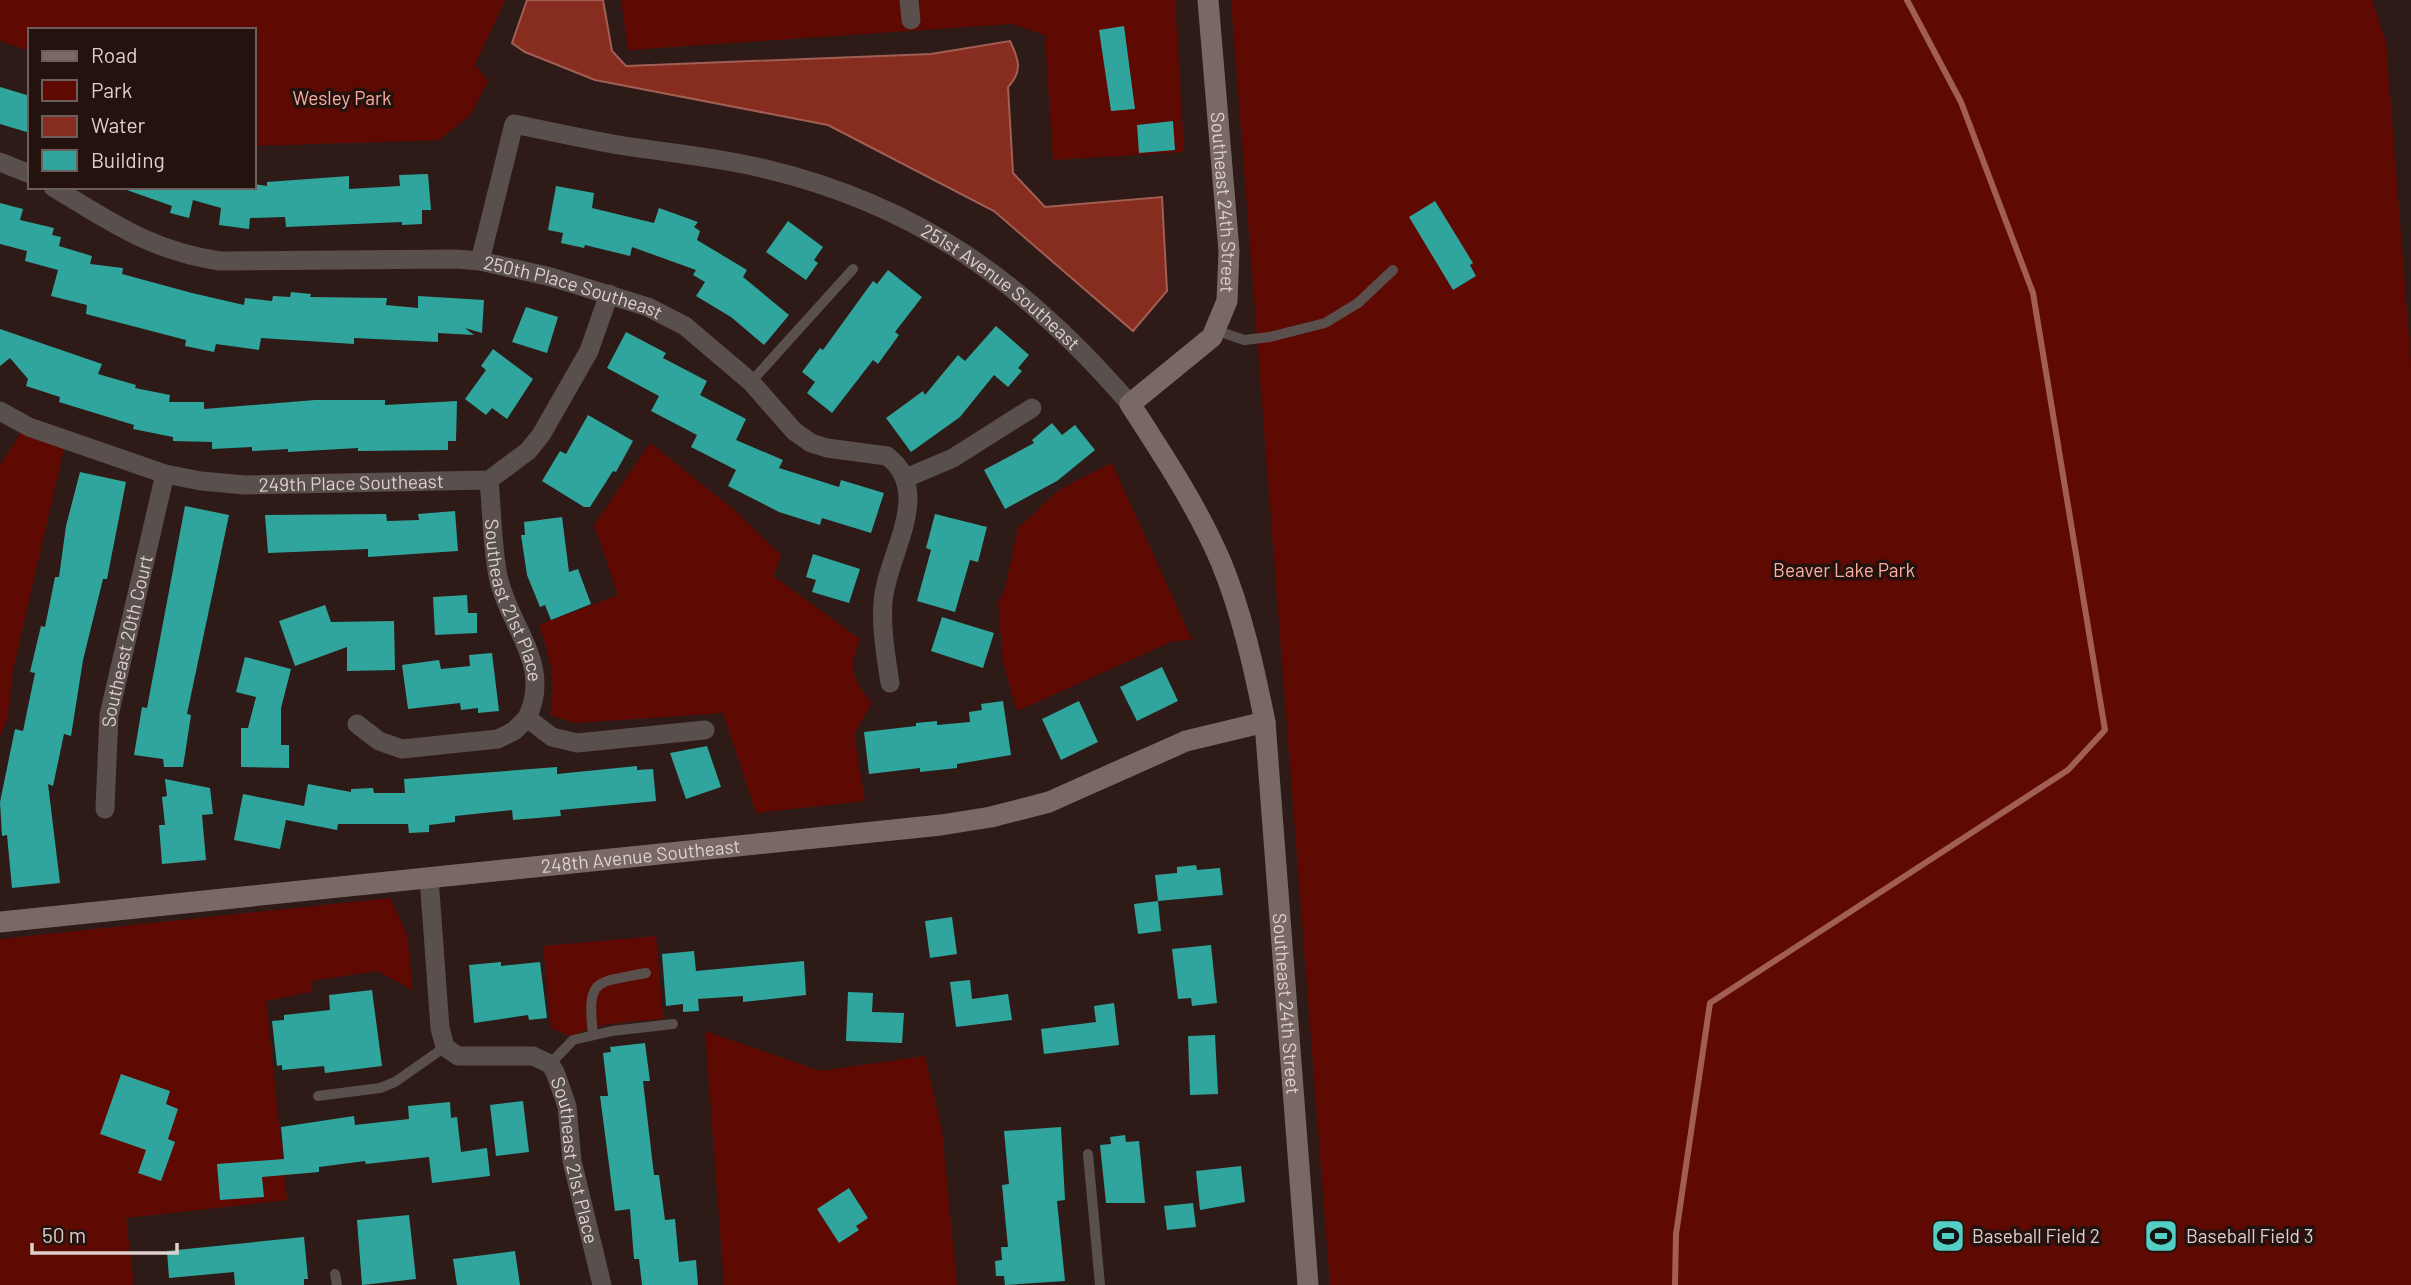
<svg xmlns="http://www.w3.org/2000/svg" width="2411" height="1285" font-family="Barlow,sans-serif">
  <rect width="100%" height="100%" fill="#2e1b17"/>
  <g fill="#5e0901">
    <polygon points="0,0 505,0 475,65 488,81 470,115 439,140 254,146 254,30 30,30 30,51 0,41"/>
    <polygon points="621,0 1175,0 1184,152 1053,160 1045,35 1012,24 628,50"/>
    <polygon points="1231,0 2372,0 2386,42 2411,364 2411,1285 1330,1285"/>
    <polygon points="22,431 64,448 13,670 7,720 0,736 0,465"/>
    <path d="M650,443L733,509L781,555L773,576L860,639C848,670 851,678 872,703L854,734L865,801L756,813L723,713L576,723L550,715C556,679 551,660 539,625L618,595L594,525Z"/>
    <polygon points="1112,463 1192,640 1173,641 1017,711 1003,663 998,602 1004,592 1018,528 1060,489"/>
    <polygon points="390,898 407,935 413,990 377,971 311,981 311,992 266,1001 287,1200 126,1218 134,1285 0,1285 0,939"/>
    <path d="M656,936L663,1019C635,1022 596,1021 573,1037L551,1028L543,946Z"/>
    <polygon points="705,1031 820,1071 925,1056 942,1131 957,1285 724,1285"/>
  </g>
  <path fill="#872d1f" stroke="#a15e54" stroke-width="2" d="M527,0H603L612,51L626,66L931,54L1010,41C1019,60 1023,71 1008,87L1013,173L1045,207L1162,197L1167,291L1133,331L994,211L828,125L595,80L525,52L512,43Z"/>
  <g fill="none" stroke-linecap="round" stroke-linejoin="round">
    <polyline stroke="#a15e54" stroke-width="6" points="1675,1285 1676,1234 1710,1003 2068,770 2105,730 2033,293 1961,102 1907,0"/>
  </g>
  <g fill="#30a59d">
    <polygon points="1124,26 1135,109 1111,111 1099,30"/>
    <polygon points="0,87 30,96 30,133 0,124"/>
    <polygon points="1173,121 1175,150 1139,153 1137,125"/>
    <polygon points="428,174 431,210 422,210 422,224 402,225 402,222 286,227 285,217 250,218 249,229 219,225 221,208 193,200 189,218 170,213 172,206 124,189 254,187 254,184 267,186 267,182 349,176 349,189 400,186 399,175"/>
    <polygon points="556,186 594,193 592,208 654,223 659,208 698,222 694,227 700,231 697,240 747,270 743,277 789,315 764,345 731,317 696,296 705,282 693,275 696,270 632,247 630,256 585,245 584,248 561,243 563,233 548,230"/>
    <polygon points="1435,201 1473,263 1470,265 1476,276 1453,290 1409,217"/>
    <polygon points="0,203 23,209 20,220 54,228 52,235 61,237 59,246 92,256 90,264 123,268 122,274 192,293 244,305 245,298 272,301 273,296 290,297 291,292 311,294 310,297 387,298 386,305 418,308 418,296 484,300 482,333 465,328 474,335 438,333 438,342 354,338 354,344 261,338 259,350 216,344 214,352 185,346 186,340 86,314 87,305 51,296 58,270 25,261 27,251 0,244"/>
    <polygon points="788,221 823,247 814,260 818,263 806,280 766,252"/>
    <polygon points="888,270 922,297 895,332 899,335 878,364 873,360 832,413 807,393 815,382 802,372 820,348 823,350 873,281 877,284"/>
    <polygon points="526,307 558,317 547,353 512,342"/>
    <polygon points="996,326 1029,355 1018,368 1022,371 1008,387 994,375 960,417 911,452 886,418 923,391 925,395 958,355 965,361"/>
    <polygon points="0,329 102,364 98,374 136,385 135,388 170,395 169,402 204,402 204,409 315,400 385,400 385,405 457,401 456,441 448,441 448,450 358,451 358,448 288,452 288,449 252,451 252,447 212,449 212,442 173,441 173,437 133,429 134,425 59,402 60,397 26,386 28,379 10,358 0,366"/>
    <polygon points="626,332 666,353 663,358 707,381 700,395 746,419 736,440 783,460 779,468 839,487 841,480 884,493 871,533 822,518 820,525 779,512 728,486 736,470 691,447 697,435 651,411 659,396 607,368"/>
    <polygon points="493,349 533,379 507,419 492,408 486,415 465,399 486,370 481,366"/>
    <polygon points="588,415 633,441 616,472 613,471 590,507 584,507 542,481 560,451 566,454"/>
    <polygon points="1052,423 1062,435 1075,425 1095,450 1057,481 1005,509 984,470 1034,443 1032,440"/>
    <polygon points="80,472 126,482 107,579 103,579 83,660 71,736 64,734 53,786 48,784 60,883 12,888 7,835 2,836 0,802 15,729 23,731 35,673 30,672 41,626 45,627 55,577 59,577 66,526"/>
    <polygon points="185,506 229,515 187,714 191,715 183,767 164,767 163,759 134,755 142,707 147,708"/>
    <polygon points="455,511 458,551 368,557 368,549 268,553 265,515 386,514 387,521 419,520 418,514"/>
    <polygon points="935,514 987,527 978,562 970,560 955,612 917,601 931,550 926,548"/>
    <polygon points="562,517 569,572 578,569 591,604 551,620 545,605 540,607 527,575 521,535 525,535 524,522"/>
    <polygon points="813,554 860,569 849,603 812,592 816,580 806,577"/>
    <polygon points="467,595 468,613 477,613 477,633 435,635 433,597"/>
    <polygon points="325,605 331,622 394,621 395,670 347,671 347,647 295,666 279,621"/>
    <polygon points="942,617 994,633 983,668 931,651"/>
    <polygon points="492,653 499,711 478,713 478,708 461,710 460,703 408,709 402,665 439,660 441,669 470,666 469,655"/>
    <polygon points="245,657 291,669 281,708 281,745 289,745 289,768 241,767 241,728 248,728 256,697 236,692"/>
    <polygon points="1162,667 1178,701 1137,721 1120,687"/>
    <polygon points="1003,701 1011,755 957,764 957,768 920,772 920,768 869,774 864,732 916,726 916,723 937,721 937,725 970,722 969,712 982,710 981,704"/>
    <polygon points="1079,701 1098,742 1061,760 1042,719"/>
    <polygon points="707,746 721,787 686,799 670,753"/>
    <polygon points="637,766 637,770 653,769 656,801 560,810 561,816 513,820 512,810 455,816 455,822 429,825 429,832 409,833 408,824 338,824 337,830 286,820 280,849 234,840 243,794 304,806 308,784 351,792 351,789 373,788 374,793 405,793 404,779 557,767 557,774"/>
    <polygon points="165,779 210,788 213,814 202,815 206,860 162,864 159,825 165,825 162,797 167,796"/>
    <polygon points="1196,865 1197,870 1220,868 1223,895 1158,901 1155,875 1177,873 1177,867"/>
    <polygon points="1158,901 1161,931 1138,934 1134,904"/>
    <polygon points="952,917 957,954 930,958 925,921"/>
    <polygon points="1211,945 1217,1003 1192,1006 1191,998 1178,999 1172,949"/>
    <polygon points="694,951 696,971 804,961 806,995 743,1002 743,996 698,999 699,1011 683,1012 683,1004 666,1006 662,954"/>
    <polygon points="501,962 501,966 540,962 547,1018 529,1020 528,1015 474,1023 469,965"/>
    <polygon points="970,980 972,999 1008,994 1012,1020 956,1027 950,982"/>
    <polygon points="372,990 382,1066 325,1073 324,1066 282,1070 282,1065 277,1066 272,1021 284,1020 284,1015 330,1010 329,995"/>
    <polygon points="848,992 873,993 872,1012 904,1013 902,1043 846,1041"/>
    <polygon points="1114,1003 1119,1045 1044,1054 1041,1029 1096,1022 1094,1006"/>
    <polygon points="1215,1035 1218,1094 1190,1095 1188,1036"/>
    <polygon points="645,1043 650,1081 643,1081 654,1175 659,1175 665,1220 675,1219 679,1262 696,1260 698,1285 642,1285 639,1259 634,1259 630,1209 615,1211 600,1096 608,1096 603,1053 611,1052 610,1047"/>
    <polygon points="121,1074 170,1091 166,1104 178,1109 168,1139 175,1142 161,1181 138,1173 146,1150 100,1134"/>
    <polygon points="523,1101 529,1152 496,1156 490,1105"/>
    <polygon points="450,1102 451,1118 457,1117 461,1152 487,1148 490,1176 432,1183 429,1157 366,1164 365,1161 319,1167 319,1172 262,1177 264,1197 220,1200 217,1164 284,1159 281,1127 354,1116 355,1125 409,1119 408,1106"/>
    <polygon points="1061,1127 1065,1200 1057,1201 1065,1281 1005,1285 1004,1276 996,1276 995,1261 1002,1260 1001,1247 1008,1247 1002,1185 1009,1184 1004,1131"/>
    <polygon points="1125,1135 1126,1142 1139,1141 1145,1203 1106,1203 1100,1145 1111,1144 1110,1137"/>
    <polygon points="1241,1166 1245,1202 1200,1210 1196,1171"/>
    <polygon points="849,1188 868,1218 856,1226 859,1230 839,1243 817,1209"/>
    <polygon points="1193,1203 1196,1227 1167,1230 1164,1206"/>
    <polygon points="409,1215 416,1279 362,1285 357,1220"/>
    <polygon points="304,1237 308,1279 304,1279 304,1285 235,1285 234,1272 169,1278 167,1251"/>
    <polygon points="515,1251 520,1285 457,1285 453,1259"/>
  </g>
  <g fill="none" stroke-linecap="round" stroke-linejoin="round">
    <g stroke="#594f4d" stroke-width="10">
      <polyline points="1215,330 1244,340 1270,337 1325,323 1358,303 1393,270"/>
      <polyline points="751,382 853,269"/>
      <path d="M593,1035C587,978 594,983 646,973"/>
      <polyline points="550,1064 573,1040 612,1031 673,1024"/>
      <polyline points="318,1096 380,1088 395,1082 445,1047"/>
      <polyline points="1088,1154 1100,1285"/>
      <polyline points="335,1274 337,1285"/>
    </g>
    <g stroke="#594f4d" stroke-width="19">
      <polyline points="909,0 911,20"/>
      <polyline points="0,162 30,174"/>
      <path id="s1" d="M53,187C111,222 151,251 220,261L455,259L480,261L551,277L648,307L685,326L751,382L794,431L811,443L827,448L887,456C935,492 886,556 883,602C881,629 886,656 890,683"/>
      <path id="s2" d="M480,261L514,124C549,131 584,139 619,145C668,153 717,157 766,169C921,206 1027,285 1130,404"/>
      <path id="s3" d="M0,411L29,427L165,474L201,481L245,485L489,480L528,451L541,435L589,351L609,294"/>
      <polyline points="906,478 953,458 1032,408"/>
      <path id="s4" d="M489,480C492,512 492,545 498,576C509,628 553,664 527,718"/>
      <polyline points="357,724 379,741 402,749 498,739 514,731 527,718 552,737 577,743 705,730"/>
      <path id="s5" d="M105,809L109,715L165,474"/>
      <path id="s6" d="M429,878L440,1028L445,1047L458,1056H533L550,1064L555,1072L567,1106L572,1161L602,1285"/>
    </g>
    <g stroke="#796966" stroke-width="21">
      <path id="s7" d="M1208,0L1229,251L1227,301L1212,337L1130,404C1163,455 1197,506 1221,562C1242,613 1254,668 1265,722L1308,1285"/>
      <path id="s8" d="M0,922L941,825L991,817L1049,802L1186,741L1265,722"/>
    </g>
  </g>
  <defs>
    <symbol id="stadium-square" viewBox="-11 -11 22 22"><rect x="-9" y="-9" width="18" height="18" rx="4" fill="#55cec5" stroke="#24120e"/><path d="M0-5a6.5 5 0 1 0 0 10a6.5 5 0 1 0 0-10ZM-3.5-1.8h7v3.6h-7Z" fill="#111"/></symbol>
  </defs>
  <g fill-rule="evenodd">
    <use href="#stadium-square" x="1929" y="1217" width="38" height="38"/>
    <use href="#stadium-square" x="2142" y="1217" width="38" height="38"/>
  </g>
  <g text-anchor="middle" stroke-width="7" stroke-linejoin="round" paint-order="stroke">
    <g font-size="19" fill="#fcafa0" stroke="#24120e">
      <text x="342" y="105">Wesley Park</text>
      <text x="1844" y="577">Beaver Lake Park</text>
    </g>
    <g font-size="19" fill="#ded0ce" stroke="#24120e">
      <text dy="7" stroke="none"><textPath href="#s7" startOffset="203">Southeast 24th Street</textPath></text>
      <text dy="7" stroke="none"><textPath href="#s1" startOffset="541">250th Place Southeast</textPath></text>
      <text dy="7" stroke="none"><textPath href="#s2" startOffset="663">251st Avenue Southeast</textPath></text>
      <text dy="7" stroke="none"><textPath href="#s3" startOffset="364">249th Place Southeast</textPath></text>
      <text dy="7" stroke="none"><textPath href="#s4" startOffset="124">Southeast 21st Place</textPath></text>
      <text dy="7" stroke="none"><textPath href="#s5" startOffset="170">Southeast 20th Court</textPath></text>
      <text dy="7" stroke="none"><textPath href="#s8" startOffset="644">248th Avenue Southeast</textPath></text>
      <text dy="7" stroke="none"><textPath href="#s7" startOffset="1078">Southeast 24th Street</textPath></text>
      <text dy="7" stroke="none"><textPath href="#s6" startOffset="380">Southeast 21st Place</textPath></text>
    </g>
    <g font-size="19" fill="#ded0ce" stroke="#24120e" text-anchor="start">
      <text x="1972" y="1243">Baseball Field 2</text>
      <text x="2186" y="1243">Baseball Field 3</text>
    </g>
  </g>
  <rect x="28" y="28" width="228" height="161" fill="#24120e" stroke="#6e5e5b" stroke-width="2"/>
  <rect x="42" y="51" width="35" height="10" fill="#796966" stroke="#6e5e5b" stroke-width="2"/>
  <text x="91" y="63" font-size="21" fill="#ded0ce">Road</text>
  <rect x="42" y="80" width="35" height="21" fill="#5e0901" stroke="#6e5e5b" stroke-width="2"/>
  <text x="91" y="98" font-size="21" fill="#ded0ce">Park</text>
  <rect x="42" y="116" width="35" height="21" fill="#872d1f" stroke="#6e5e5b" stroke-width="2"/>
  <text x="91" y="133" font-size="21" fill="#ded0ce">Water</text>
  <rect x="42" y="150" width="35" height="21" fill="#30a59d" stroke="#6e5e5b" stroke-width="2"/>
  <text x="91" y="168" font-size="21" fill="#ded0ce">Building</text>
  <path d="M32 1243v10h145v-10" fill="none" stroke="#ded0ce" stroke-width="3.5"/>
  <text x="42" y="1243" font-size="21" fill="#ded0ce" stroke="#24120e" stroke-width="5" paint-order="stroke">50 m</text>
</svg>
